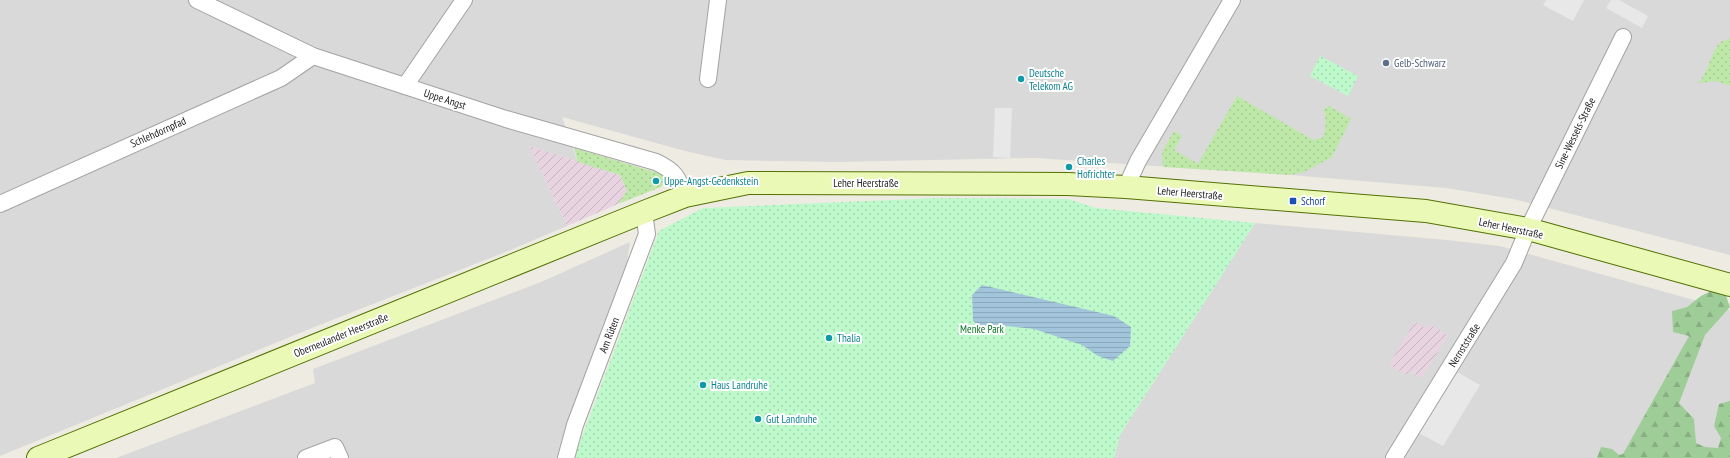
<svg xmlns="http://www.w3.org/2000/svg" width="1730" height="458" font-family="'PT Sans Narrow',sans-serif">
  <defs>
    <pattern id="industrial-furrows" width="10" height="10" patternUnits="userSpaceOnUse"><rect width="10" height="10" fill="#e7d4e0"/><path d="M-1 1l2-2M0 10L10 0M9 11l2-2" fill="none" stroke="#c6b5c0"/></pattern>
    <pattern id="grass-dots" width="8" height="8" patternUnits="userSpaceOnUse"><rect width="8" height="8" fill="#bde8a7"/><path d="M2 2h.1M6 6h.1" fill="none" stroke="#a2c68f" stroke-width="1.8" stroke-linecap="round"/></pattern>
    <pattern id="forest-firs" width="22" height="20" patternUnits="userSpaceOnUse"><rect width="22" height="20" fill="#9ecd97"/><path d="M5 1l3.5 6h-7zM16 11l3.5 6h-7z" fill="#88af82"/></pattern>
    <pattern id="park-dots" width="8" height="8" patternUnits="userSpaceOnUse"><rect width="8" height="8" fill="#bef9cc"/><path d="M2 2h.1M6 6h.1" fill="none" stroke="#a3d5af" stroke-width="1.8" stroke-linecap="round"/></pattern>
    <pattern id="water-rules" width="6" height="5" patternUnits="userSpaceOnUse"><rect width="6" height="5" fill="#a2c5db"/><path d="M0 2.5h6" fill="none" stroke="#8ba9bb"/></pattern>
  </defs>
  <rect width="100%" height="100%" fill="#eeece2"/>
  <g fill="#dad9d9">
    <polygon points="0,0 1730,0 1730,255 1513,199 1446,188 1290,175 1035,158 837,162 725,160 685,151 562,117 578,162 529,146 567,226 503,253 317,326 0,456"/>
    <polygon points="1255,223 1447,240 1500,246 1730,310 1730,458 1114,458 1120,435"/>
    <polygon points="630,242 626,269 561,458 116,458 315,383 313,369 541,282"/>
  </g>
  <g fill="url(#industrial-furrows)">
    <polygon points="529,146 620,175 627,191 618,204 567,226"/>
    <polygon points="1414,322 1426,328 1429,324 1448,335 1422,378 1409,371 1407,375 1389,365"/>
  </g>
  <g fill="url(#grass-dots)">
    <path d="M1730,38V86L1717,81L1698,83C1709,72 1709,56 1719,44C1721,41 1727,40 1730,38Z"/>
    <path d="M1237,96L1313,140L1322,138C1327,129 1326,120 1324,109L1329,106L1351,119L1332,157L1304,172L1290,175L1163,167L1162,152L1174,131L1182,136L1174,150L1198,164Z"/>
    <polygon points="574,148 665,175 666,181 661,187 618,204 627,191 620,175 578,162"/>
  </g>
  <polygon fill="url(#forest-firs)" points="1713,290 1725,293 1730,307 1705,335 1679,403 1694,419 1696,443 1705,447 1718,448 1721,438 1714,426 1719,404 1730,401 1730,458 1597,458 1601,447 1612,449 1619,455 1623,454 1689,336 1673,332 1672,311 1687,307 1701,296"/>
  <g fill="url(#park-dots)">
    <polygon points="1320,56 1358,76 1348,96 1310,76"/>
    <polygon points="937,198 1068,199 1096,208 1255,223 1120,435 1114,458 574,458 659,231 703,208"/>
  </g>
  <g fill="#e8e8e8">
    <polygon points="1546,0 1584,0 1573,21 1543,5"/>
    <polygon points="1611,0 1619,0 1648,16 1642,28 1606,8"/>
    <polygon points="995,108 1012,108 1010,158 993,157"/>
    <polygon points="1457,372 1480,385 1443,446 1419,433"/>
  </g>
  <polygon fill="url(#water-rules)" points="982,285 1114,316 1131,327 1130,346 1113,361 1098,356 1082,345 1034,329 1006,326 986,332 973,321 972,295"/>
  <g fill="none" stroke-linecap="round" stroke-linejoin="round">
    <defs>
      <g id="street">
        <path d="M197,0L313,56L506,119L656,162C675,171 678,177 685,196"/>
        <polyline points="708,79 718,0"/>
        <polyline points="405,86 464,0"/>
        <polyline points="1126,187 1138,161 1232,0"/>
        <polyline points="0,204 281,78 313,56"/>
        <polyline points="306,458 335,447 340,458"/>
        <polyline points="566,458 575,425 647,234 644,212"/>
        <polyline points="1394,458 1514,263 1528,229 1623,37"/>
      </g>
      <polyline id="secondary" points="38,458 644,212 685,196 748,183 1068,184 1126,187 1426,211 1528,229 1730,285"/>
    </defs>
    <use href="#street" stroke="#a3a3a3" stroke-width="18"/>
    <use href="#secondary" stroke="#547105" stroke-width="24"/>
    <use href="#street" stroke="#fff" stroke-width="16"/>
    <use href="#secondary" stroke="#eaf9b5" stroke-width="22"/>
  </g>
  <circle fill="#5c6f8a" stroke="#fff" stroke-width="1.5" cx="1386" cy="63" r="4"/>
  <g fill="#0f9aa8" stroke="#fff" stroke-width="1.5">
    <circle cx="1021" cy="79" r="4"/>
    <circle cx="1069" cy="167" r="4"/>
    <circle cx="656" cy="181" r="4"/>
    <circle cx="829" cy="338" r="4"/>
    <circle cx="703" cy="385" r="4"/>
    <circle cx="758" cy="419" r="4"/>
  </g>
  <rect fill="#1a4fb4" stroke="#fff" stroke-width="1.5" x="1289" y="197" width="8" height="8" rx="2"/>
  <g text-anchor="middle" stroke-width="4" stroke-linejoin="round" paint-order="stroke">
    <g font-size="11" fill="#4e5e75" stroke="#fff" text-anchor="start">
      <text x="1394" y="67">Gelb-Schwarz</text>
    </g>
    <g font-size="11" fill="#0d838f" stroke="#fff" text-anchor="start">
      <text x="1029" y="77">Deutsche<tspan x="1029" dy="13">Telekom AG</tspan></text>
      <text x="1077" y="165">Charles<tspan x="1077" dy="13">Hofrichter</tspan></text>
      <text x="664" y="185">Uppe-Angst-Gedenkstein</text>
      <text x="837" y="342">Thalia</text>
      <text x="711" y="389">Haus Landruhe</text>
      <text x="766" y="423">Gut Landruhe</text>
    </g>
    <g font-size="11" fill="#1c1c1c" stroke="#fff">
      <text transform="translate(445 99) rotate(18)" y="4">Uppe Angst</text>
      <text transform="translate(158 132) rotate(-24)" y="4">Schlehdornpfad</text>
      <text transform="translate(1575 133) rotate(-64)" y="4">Sine-Wessels-Straße</text>
      <text x="866" y="187">Leher Heerstraße</text>
      <text transform="translate(1190 193) rotate(5)" y="4">Leher Heerstraße</text>
      <text transform="translate(1511 228) rotate(12)" y="4">Leher Heerstraße</text>
      <text transform="translate(341 335) rotate(-22)" y="4">Oberneulander Heerstraße</text>
      <text transform="translate(609 335) rotate(-69)" y="4">Am Rüten</text>
      <text transform="translate(1464 345) rotate(-58)" y="4">Nernststraße</text>
    </g>
    <g font-size="11" fill="#164399" stroke="#fff" text-anchor="start">
      <text x="1301" y="205">Schorf</text>
    </g>
    <g font-size="11" fill="#0c7926" stroke="#fff">
      <text x="982" y="333">Menke Park</text>
    </g>
  </g>
</svg>
